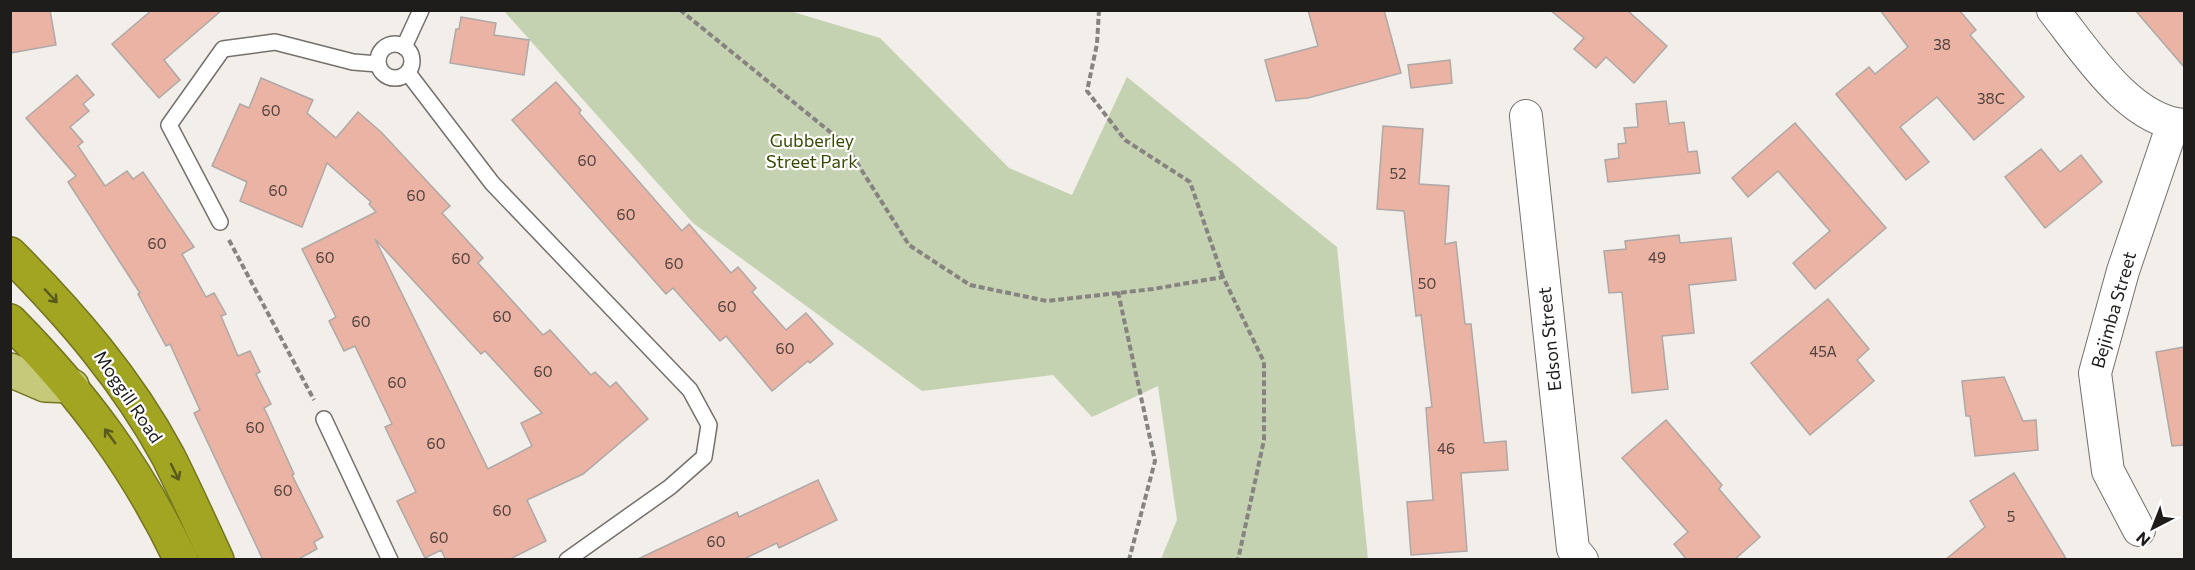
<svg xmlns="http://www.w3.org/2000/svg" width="2195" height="570" font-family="Commissioner,sans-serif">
  <rect width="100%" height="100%" fill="#f2eeea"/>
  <polygon fill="#c5d2b1" points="504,11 790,11 880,38 1009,168 1072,195 1127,77 1337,247 1368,559 1161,559 1177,520 1158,386 1092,417 1053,375 922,391 693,223"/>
  <g fill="#ebb3a3" stroke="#aea8a7" stroke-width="1.5" fill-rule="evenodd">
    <polygon points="10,10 50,10 56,45 10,53"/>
    <polygon points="152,10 222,10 164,60 180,80 159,98 112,44"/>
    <polygon points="1308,10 1384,10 1401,73 1308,98 1276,101 1265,60 1318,46"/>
    <polygon points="1550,10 1627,10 1667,46 1634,83 1606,57 1596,68 1574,49 1584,38"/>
    <polygon points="1880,10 1959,10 1976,30 1970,35 2024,97 1974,140 1937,97 1900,127 1929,162 1906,180 1836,94 1869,67 1875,74 1908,47"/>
    <polygon points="2135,10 2184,10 2184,67"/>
    <polygon points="461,17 496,23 494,35 529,40 524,75 450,63 456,29 459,29"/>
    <polygon points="1450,60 1452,83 1411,88 1408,65"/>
    <polygon points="77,75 94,95 83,104 89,111 70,127 83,142 78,146 105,186 127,171 133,179 143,172 194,247 182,254 206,297 214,293 226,314 221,316 238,356 250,351 260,372 256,374 271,404 264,408 266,412 294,474 292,475 323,537 314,542 317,549 297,560 263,560 194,413 200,410 170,344 166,346 138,294 140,293 68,182 76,176 26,118"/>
    <path d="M261,78L313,100L307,113L336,138L358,112L381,132L450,206L442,213L483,258L478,263L543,335L550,330L591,375L595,372L610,387L616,382L648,419L583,474L527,500L546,541L508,560H446L441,550L425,558L397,501L416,492L385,427L392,424L355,346L344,351L329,321L336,317L302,249L376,212L369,204L371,202L327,163L302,227L240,201L247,182L212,166L240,104L249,108ZM375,239L481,354L485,351L542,413L521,423L532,446L488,469Z"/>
    <polygon points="556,82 581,110 579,113 682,231 689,224 731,273 738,267 756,288 752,292 786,330 806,313 833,344 810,363 808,361 772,391 726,336 720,341 673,288 666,294 512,120"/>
    <polygon points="1666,101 1669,124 1684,122 1688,152 1697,151 1700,173 1608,182 1605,160 1619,158 1618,144 1626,143 1624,128 1638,127 1636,104"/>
    <polygon points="1795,123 1886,228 1815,289 1793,263 1830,231 1778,171 1748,197 1732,178"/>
    <polygon points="1383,126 1423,129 1419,184 1449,186 1445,244 1456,242 1465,324 1471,324 1484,443 1506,441 1508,470 1461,473 1467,551 1411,555 1407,502 1433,500 1426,408 1432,407 1421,315 1416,316 1404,211 1377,209"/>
    <polygon points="2041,149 2060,172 2081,155 2102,182 2045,228 2005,177"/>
    <polygon points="1679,235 1680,243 1731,238 1736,280 1689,285 1694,333 1662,336 1668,389 1632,393 1622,292 1609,293 1604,251 1626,249 1625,241"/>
    <polygon points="1828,299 1869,349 1857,360 1874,381 1810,435 1751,363"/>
    <polygon points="2184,347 2184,445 2172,446 2156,352"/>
    <polygon points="2004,377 2023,421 2036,420 2038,450 1975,456 1970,416 1966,416 1962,381"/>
    <polygon points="1666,420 1722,485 1719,489 1760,537 1734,560 1687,560 1674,544 1688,532 1622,458"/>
    <polygon points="2014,473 2067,560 1945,560 1985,527 1970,501"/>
    <polygon points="818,480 837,520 779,548 777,543 742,560 636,560 737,512 739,517"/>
  </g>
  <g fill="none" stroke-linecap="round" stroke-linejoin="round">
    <defs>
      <g id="lane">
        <circle cx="395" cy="61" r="17"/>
        <polyline points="404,47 421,10"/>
        <polyline points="408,73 492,183 690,390 709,425 704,457 670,487 567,560"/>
        <polyline points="220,222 169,125 223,49 275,42 353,62 378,64"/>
        <polyline points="324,419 390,560"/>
      </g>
      <g id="street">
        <path d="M2053,10C2085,50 2129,121 2184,125"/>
        <polyline points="1526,116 1573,549 1582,560"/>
        <polyline points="2139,530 2108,471 2095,373 2123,271 2173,124"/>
      </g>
      <polyline id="primary" points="10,370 45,385 72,386"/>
      <g id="highway">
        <path d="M10,254C71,315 127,380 168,456C185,490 201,525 217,560"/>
        <path d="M10,321C83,395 136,466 181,560"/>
      </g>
    </defs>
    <use href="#lane" stroke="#74716d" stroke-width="18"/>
    <use href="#street" stroke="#74716d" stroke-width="34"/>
    <use href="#primary" stroke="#74751f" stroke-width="36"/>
    <use href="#highway" stroke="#74751f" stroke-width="36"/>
    <g stroke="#868381" stroke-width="4" stroke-dasharray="6 3" stroke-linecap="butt">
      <polyline points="680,10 845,144 909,245 970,285 1047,301 1153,289 1223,277 1264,362 1264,440 1238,560"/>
      <polyline points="1099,10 1097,44 1087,91 1125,140 1190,182 1223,277"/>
      <polyline points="229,240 314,400"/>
      <polyline points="1118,292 1155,461 1129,560"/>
    </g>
    <use href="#lane" stroke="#fff" stroke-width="15"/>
    <use href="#street" stroke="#fff" stroke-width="32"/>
    <use href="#primary" stroke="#c7c97a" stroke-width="33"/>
    <use href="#highway" stroke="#a1a521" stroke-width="33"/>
  </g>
  <defs><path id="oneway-shaft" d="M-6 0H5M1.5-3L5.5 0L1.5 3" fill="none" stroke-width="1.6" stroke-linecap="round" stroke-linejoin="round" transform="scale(1.5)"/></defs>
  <g stroke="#5a5a1e">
    <use href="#oneway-shaft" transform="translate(51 296) rotate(47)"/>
    <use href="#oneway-shaft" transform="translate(110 436) rotate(-126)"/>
    <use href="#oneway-shaft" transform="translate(175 472) rotate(64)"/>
  </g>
  <g text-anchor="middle" stroke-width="4.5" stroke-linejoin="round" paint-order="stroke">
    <g font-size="15" fill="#52423e">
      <text x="1942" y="50">38</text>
      <text x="1991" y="104">38C</text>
      <text x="271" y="116">60</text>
      <text x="587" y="166">60</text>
      <text x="1398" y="179">52</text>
      <text x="278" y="196">60</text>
      <text x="416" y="201">60</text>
      <text x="626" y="220">60</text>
      <text x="157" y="249">60</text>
      <text x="325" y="263">60</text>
      <text x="1657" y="263">49</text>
      <text x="461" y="264">60</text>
      <text x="674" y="269">60</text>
      <text x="1427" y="289">50</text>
      <text x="727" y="312">60</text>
      <text x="502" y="322">60</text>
      <text x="361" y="327">60</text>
      <text x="785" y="354">60</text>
      <text x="1823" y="357">45A</text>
      <text x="543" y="377">60</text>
      <text x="397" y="388">60</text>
      <text x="255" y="433">60</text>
      <text x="436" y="449">60</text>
      <text x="1446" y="454">46</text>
      <text x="283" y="496">60</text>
      <text x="502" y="516">60</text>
      <text x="2011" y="522">5</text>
      <text x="439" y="543">60</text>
      <text x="716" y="547">60</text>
    </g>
    <g font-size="18" fill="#364b00" stroke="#fff">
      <text x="812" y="147">Gubberley<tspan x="812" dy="21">Street Park</tspan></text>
    </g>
    <g font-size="18" fill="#1f1d1c" stroke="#fff">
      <text transform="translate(2114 310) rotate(-74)" y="6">Bejimba Street</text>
      <text transform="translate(1550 339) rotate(-96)" y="6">Edson Street</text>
      <text transform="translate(128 397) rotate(56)" y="6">Moggill Road</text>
    </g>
  </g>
  <rect width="2195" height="570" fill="none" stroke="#1f1d1c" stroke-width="24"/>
  <g transform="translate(2153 528) rotate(222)" stroke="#ffffff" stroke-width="4.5" paint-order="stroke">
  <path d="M0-4.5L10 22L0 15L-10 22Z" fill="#1f1d1c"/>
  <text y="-9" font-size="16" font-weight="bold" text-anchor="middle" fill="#1f1d1c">N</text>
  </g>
</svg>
